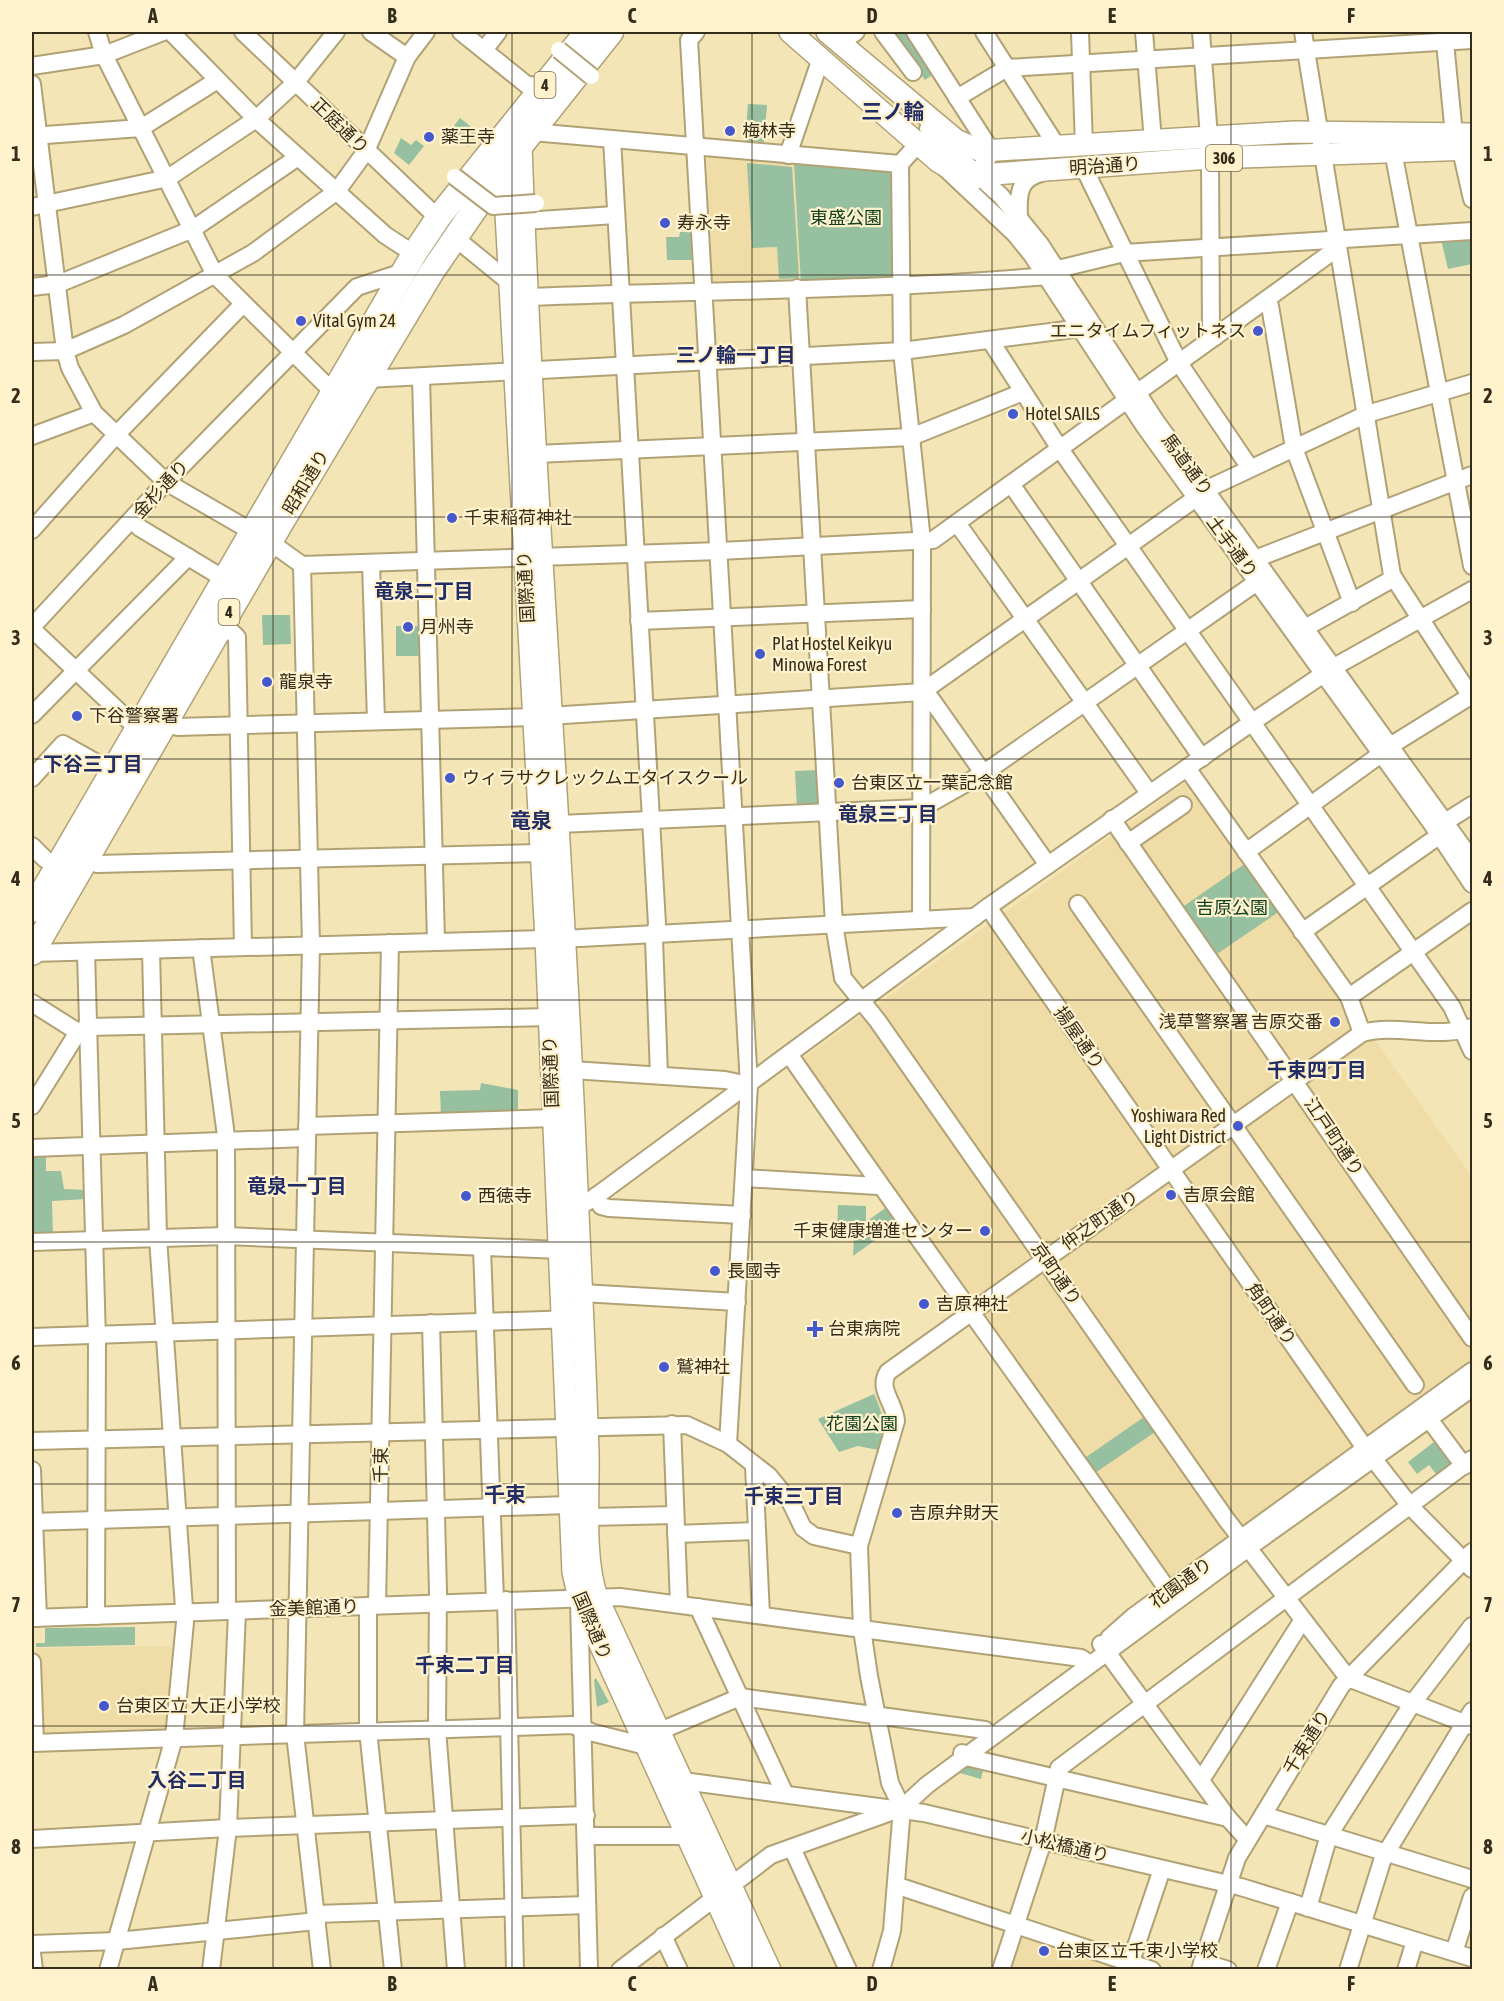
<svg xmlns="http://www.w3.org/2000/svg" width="1504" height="2001" font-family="'Asap Condensed','Noto Sans JP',sans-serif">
  <rect width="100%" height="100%" fill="#f4e5b6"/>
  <g fill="#efdca6">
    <polygon points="709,155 794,163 801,284 712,284 707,158"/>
    <polygon points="1190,779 1472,1177 1472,1368 1170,1587 799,1061"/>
    <polygon points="169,1646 173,1650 170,1731 41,1738 38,1733 36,1648"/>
    <polygon points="1022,1934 1121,1967 1121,1970 1010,1970"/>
  </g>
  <g fill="#97c0a0">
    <polygon points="890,32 908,32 935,73 925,80"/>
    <polygon points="748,104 767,105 764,142 745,141"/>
    <polygon points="460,118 479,133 468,147 449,132"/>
    <polygon points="401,138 411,145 416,140 424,146 409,165 394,153"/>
    <polygon points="747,163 792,167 799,278 779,279 777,247 752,248"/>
    <polygon points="794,163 886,170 894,177 894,281 801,284"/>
    <polygon points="680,232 692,232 693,260 667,260 666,237 679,237"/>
    <polygon points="1472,236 1472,264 1448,269 1441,239"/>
    <polygon points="262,615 290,615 291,644 263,645"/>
    <polygon points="396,626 421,626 422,656 396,656"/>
    <polygon points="817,770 819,809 797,809 795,771"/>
    <polygon points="1246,863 1280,911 1217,954 1184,906"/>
    <polygon points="481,1083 518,1090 518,1114 441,1117 440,1091 480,1090"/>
    <polygon points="32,1152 46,1152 46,1171 61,1171 64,1189 86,1190 86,1199 52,1201 53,1238 32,1240"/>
    <polygon points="838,1205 866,1206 866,1222 888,1206 899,1223 853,1256 854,1239 837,1237"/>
    <path d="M874,1394C885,1418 885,1425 878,1450L858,1446L839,1452L818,1419Z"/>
    <polygon points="1144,1417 1155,1432 1092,1475 1082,1460"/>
    <polygon points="1439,1438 1459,1464 1440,1479 1429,1465 1417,1474 1408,1462"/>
    <polygon points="135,1627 135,1645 36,1647 36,1643 45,1643 45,1628"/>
    <polygon points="596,1678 609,1702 597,1707 594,1680"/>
    <polygon points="968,1762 984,1766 981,1779 956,1772"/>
  </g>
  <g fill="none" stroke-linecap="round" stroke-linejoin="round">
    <defs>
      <g id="minor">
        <polyline points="97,32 104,55 215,275 333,392"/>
        <polyline points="171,32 256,119 385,235 414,254"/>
        <polyline points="243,32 438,218"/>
        <polyline points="371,32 407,57"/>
        <polyline points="461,32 527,85 544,86"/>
        <polyline points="696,32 689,40 749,1085 728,1444"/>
        <polyline points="883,32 913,72"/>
        <polyline points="915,32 992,152 976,174 974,182"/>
        <polyline points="984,32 1058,148"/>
        <polyline points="1080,32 1084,146"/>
        <polyline points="1144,32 1153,141"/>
        <polyline points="1201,32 1209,137"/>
        <polyline points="1444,32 1454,135 1461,150 1472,199"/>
        <polyline points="840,43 856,32"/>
        <polyline points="484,50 498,32"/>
        <polyline points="32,66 104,55 163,32"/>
        <polyline points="32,84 65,351 70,368 94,413 166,482 270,542 302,565 720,551 933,540 1332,252 1337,240 1303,32"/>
        <polyline points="957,98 1007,68 1472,40"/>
        <polyline points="928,129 1001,196 1040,244 1155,420 1472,860"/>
        <polyline points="532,132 900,164 918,144"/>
        <polyline points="32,136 141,128 216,81"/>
        <polyline points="612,139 657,924 654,939 659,1075"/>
        <polyline points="1393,151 1472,566"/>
        <polyline points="788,155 820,61"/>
        <polyline points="1210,158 1211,332 1215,337"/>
        <polyline points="900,164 902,351 922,541 921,920"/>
        <polyline points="1084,168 1179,363 1250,468"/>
        <polyline points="946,169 1015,234 1032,255 1145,427 1432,824 1472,884"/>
        <polyline points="32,207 168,178 256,119 295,83 336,32"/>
        <path d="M1019,216C1018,196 1018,178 1042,173"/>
        <polyline points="524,221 615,215"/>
        <polyline points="454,237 508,281"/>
        <polyline points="1337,240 1392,575 1472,698"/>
        <polyline points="1058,269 1124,253 1472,231"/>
        <polyline points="32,287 58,284 193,229 298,157"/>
        <polyline points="797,288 834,924 843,978 877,1020 1226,1519 1348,1678 1472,1726"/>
        <path d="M528,297C701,290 875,291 1048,276"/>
        <polyline points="1266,301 1270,306 1294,448 1352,603"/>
        <polyline points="990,340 1060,449 1452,1007 1472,1051"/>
        <polyline points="32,352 65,351 124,325 253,253 337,191 366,151 407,57 426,32"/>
        <polyline points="421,377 436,941"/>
        <polyline points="367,379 902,351 1082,328"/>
        <polyline points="32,436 94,413"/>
        <polyline points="536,454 911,437 1023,392"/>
        <polyline points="1011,484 1202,758"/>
        <polyline points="1205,490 1367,414 1472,383"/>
        <polyline points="132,520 140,528 226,580"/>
        <polyline points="957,523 1149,793"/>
        <polyline points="32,530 116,435 243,304"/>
        <polyline points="1255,559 1472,475"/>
        <polyline points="371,563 376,721"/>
        <polyline points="302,565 311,945 295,1734 322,1970"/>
        <polyline points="639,621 922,609"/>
        <polyline points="223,624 237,637 243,947"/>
        <polyline points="32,627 166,482 357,287 403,272"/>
        <polyline points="1305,628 1394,578"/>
        <polyline points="32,629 127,719 139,726"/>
        <polyline points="922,692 929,696 1048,865"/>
        <polyline points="32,715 188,557"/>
        <polyline points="167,721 177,727 533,717 922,692 1196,498"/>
        <polyline points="1390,746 1472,695"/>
        <polyline points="1187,768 1349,997 1362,1033"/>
        <polyline points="32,778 63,744 113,772"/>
        <polyline points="1112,819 1472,1338"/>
        <polyline points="559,824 922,808 984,773 1257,582"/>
        <polyline points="1128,843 1183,805"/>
        <polyline points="32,846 45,859 57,866"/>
        <polyline points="1246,852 1381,754"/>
        <polyline points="86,858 97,864 541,853"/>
        <polyline points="1078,904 1415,1385"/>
        <polyline points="988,907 1365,1448 1411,1507 1472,1569"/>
        <polyline points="1302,932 1440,835 1445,822 1472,805"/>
        <polyline points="201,948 226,1136 227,1611"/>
        <polyline points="86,952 97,1340 96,1616"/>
        <polyline points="32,953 580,938 975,917"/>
        <polyline points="1349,997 1472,911"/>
        <polyline points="32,1003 78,1032"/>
        <path d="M789,1054C914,1235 1044,1412 1170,1593"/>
        <polyline points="572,1070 725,1080 749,1085"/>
        <polyline points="32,1106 78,1032 88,1027 549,1017"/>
        <polyline points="307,1126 553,1118"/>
        <polyline points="32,1148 307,1138"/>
        <polyline points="744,1178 878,1186"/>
        <polyline points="596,1196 601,1206 609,1208 742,1215"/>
        <polyline points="568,1212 591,1200 988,907 1251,723 1334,667 1472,590"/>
        <polyline points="32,1242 226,1236 559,1250"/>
        <polyline points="482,1248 495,1600"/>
        <polyline points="582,1293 737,1302"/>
        <polyline points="431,1323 438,1592 437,1729 456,1970"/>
        <polyline points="32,1337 573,1319"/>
        <polyline points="1429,1419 1464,1466"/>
        <polyline points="672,1424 679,1604"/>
        <polyline points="32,1441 687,1425 728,1444 769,1476 791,1503 803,1528 814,1536 859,1546"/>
        <polyline points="754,1466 761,1615"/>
        <polyline points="32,1470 38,1618"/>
        <polyline points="590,1517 675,1515"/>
        <polyline points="32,1522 569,1505"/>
        <polyline points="676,1534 756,1531"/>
        <polyline points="506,1600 515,1970"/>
        <polyline points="579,1602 589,1970"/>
        <polyline points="377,1605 390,943"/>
        <polyline points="368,1606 368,1730 393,1970"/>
        <polyline points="698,1607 785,1794"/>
        <polyline points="32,1618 620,1597 1081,1658 1090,1664"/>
        <polyline points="1109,1638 1134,1616 1472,1371"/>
        <polyline points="1101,1644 1228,1818 1247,1839"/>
        <polyline points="32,1662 35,1743"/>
        <polyline points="660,1731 740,1697 985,1730"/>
        <polyline points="32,1743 572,1725 594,1733 646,1746"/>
        <polyline points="962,1753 966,1757 1228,1818"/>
        <polyline points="1201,1780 1302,1621"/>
        <polyline points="683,1781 924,1813 1241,1887 1472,1958"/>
        <polyline points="1263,1815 1472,1879"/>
        <polyline points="586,1836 688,1836"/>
        <polyline points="32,1839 228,1828 586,1815"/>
        <polyline points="792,1848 848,1970"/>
        <polyline points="898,1886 1152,1970"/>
        <polyline points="1308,1908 1329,1835 1412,1704 1472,1626"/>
        <polyline points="316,1914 587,1905"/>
        <polyline points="663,1936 679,1970"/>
        <polyline points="32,1944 117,1941 317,1921"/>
        <polyline points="1454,1952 1472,1897"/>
        <polyline points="32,1953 34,1970"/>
        <polyline points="1202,1962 1228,1970"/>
        <polyline points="108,1970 174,1738 185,1622 158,1238 151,950"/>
        <polyline points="211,1970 228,1828 237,1611"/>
        <polyline points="620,1970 771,1855 902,1808 927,1785 1255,1543 1472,1388"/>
        <path d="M881,1970L892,1931L902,1808L890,1783L869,1676L862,1629L859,1546L896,1421C895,1403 877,1389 888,1372L1362,1033C1398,1023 1437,1040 1472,1027"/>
        <polyline points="1001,1970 1043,1841 1059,1768 1472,1459"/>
        <polyline points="1128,1970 1162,1869"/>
        <polyline points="1200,1970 1237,1858 1341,1686 1472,1552"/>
        <polyline points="1266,1970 1290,1902"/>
        <polyline points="1348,1970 1383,1858 1472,1711"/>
        <polyline points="1406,1970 1415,1941"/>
      </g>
      <g id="major">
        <polyline points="790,32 939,162 956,172 993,174 1210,158 1472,149"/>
        <polyline points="827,32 956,140 981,151 1294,132 1472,134"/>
        <path d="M521,145C533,486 562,826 576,1167C580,1262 585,1357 588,1452C589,1495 583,1558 597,1597L770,1970"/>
        <polyline points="503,159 546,939 573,1572 579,1598 748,1970"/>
      </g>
      <g id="highway">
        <polyline points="32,910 414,254 438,218 587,32"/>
        <polyline points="32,953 281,523 431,273 503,168 611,32"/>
      </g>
    </defs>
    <use href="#minor" stroke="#b1a276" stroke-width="20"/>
    <use href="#major" stroke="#b1a276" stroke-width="24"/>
    <use href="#highway" stroke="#b1a276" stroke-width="27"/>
    <use href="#minor" stroke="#fff" stroke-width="16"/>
    <use href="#major" stroke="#fff" stroke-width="21"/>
    <use href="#highway" stroke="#fff" stroke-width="24"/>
    <defs>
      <g id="minor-bridge">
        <polyline points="559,50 591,76"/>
        <polyline points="455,177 493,206 536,203"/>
      </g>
    </defs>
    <use href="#minor-bridge" stroke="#b1a276" stroke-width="20" stroke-linecap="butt"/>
    <use href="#minor-bridge" stroke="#fff" stroke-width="16"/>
  </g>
  <path fill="none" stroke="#342d1b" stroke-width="1.5" stroke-opacity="0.55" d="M273,32V1970M512,32V1970M752,32V1970M992,32V1970M1231,32V1970M32,275H1472M32,517H1472M32,759H1472M32,1000H1472M32,1242H1472M32,1484H1472M32,1726H1472"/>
  <g fill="#4658cd" stroke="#fff2cd" stroke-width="2">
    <circle cx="730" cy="131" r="6"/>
    <circle cx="429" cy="137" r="6"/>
    <circle cx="665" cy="223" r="6"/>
    <circle cx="301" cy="321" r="6"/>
    <circle cx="1258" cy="331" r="6"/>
    <circle cx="1013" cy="414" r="6"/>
    <circle cx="452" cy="518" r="6"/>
    <circle cx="408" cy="627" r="6"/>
    <circle cx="760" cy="654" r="6"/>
    <circle cx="267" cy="682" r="6"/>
    <circle cx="77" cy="716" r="6"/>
    <circle cx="450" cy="778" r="6"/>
    <circle cx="839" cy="783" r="6"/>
    <circle cx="1335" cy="1022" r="6"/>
    <circle cx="1238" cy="1126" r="6"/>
    <circle cx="1171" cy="1195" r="6"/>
    <circle cx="466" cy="1196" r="6"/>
    <circle cx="985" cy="1231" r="6"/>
    <circle cx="715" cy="1271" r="6"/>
    <circle cx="924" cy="1304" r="6"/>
    <path d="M812 1320h6v6h6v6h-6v6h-6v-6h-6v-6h6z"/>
    <circle cx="664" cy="1367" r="6"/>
    <circle cx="897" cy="1513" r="6"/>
    <circle cx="104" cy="1706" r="6"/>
    <circle cx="1044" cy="1951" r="6"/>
  </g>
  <g text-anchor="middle" stroke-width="4.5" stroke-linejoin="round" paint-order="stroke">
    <g fill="#fff2cd" stroke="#716850" stroke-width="1.5">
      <rect x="534.5" y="72" width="21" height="26" rx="4.5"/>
      <rect x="1206" y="145" width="36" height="26" rx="4.5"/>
      <rect x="218.5" y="599" width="21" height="26" rx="4.5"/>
    </g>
    <g font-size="16" font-weight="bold" fill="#342d1b">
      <text x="545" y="91">4</text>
      <text x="1224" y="164">306</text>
      <text x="229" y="618">4</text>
    </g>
    <g font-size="18" fill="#342d1b" stroke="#fff2cd">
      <text transform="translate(340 126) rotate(44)" y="6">正庭通り</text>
      <text transform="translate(1105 166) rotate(-4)" y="6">明治通り</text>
      <text transform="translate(1187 465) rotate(54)" y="6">馬道通り</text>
      <text transform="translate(306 482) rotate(-59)" y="6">昭和通り</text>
      <text transform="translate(161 489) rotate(-47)" y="6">金杉通り</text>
      <text transform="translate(1232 547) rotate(54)" y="6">土手通り</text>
      <text transform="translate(526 587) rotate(-93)" y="6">国際通り</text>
      <text transform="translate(1079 1038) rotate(55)" y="6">揚屋通り</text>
      <text transform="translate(551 1072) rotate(-92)" y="6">国際通り</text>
      <text transform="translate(1334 1137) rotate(56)" y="6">江戸町通り</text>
      <text transform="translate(1100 1220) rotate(-35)" y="6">仲之町通り</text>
      <text transform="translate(1056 1274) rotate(55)" y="6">京町通り</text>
      <text transform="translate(1271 1314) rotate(55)" y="6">角町通り</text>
      <text transform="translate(381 1465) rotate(-89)" y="6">千束</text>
      <text transform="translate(1181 1583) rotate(-36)" y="6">花園通り</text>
      <text transform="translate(314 1608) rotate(-2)" y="6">金美館通り</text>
      <text transform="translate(592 1626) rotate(67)" y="6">国際通り</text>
      <text transform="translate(1307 1742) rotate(-58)" y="6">千束通り</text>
      <text transform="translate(1065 1846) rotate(13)" y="6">小松橋通り</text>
    </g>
    <g font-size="18" fill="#342d1b" stroke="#fff2cd" text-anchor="start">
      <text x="742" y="137">梅林寺</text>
      <text x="441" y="143">薬王寺</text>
      <text x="677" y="229">寿永寺</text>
      <text x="313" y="327">Vital Gym 24</text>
      <text x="1246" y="337" text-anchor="end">エニタイムフィットネス</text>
      <text x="1025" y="420">Hotel SAILS</text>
      <text x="464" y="524">千束稲荷神社</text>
      <text x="420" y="633">月州寺</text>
      <text x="772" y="650">Plat Hostel Keikyu<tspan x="772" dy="21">Minowa Forest</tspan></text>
      <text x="279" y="688">龍泉寺</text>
      <text x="89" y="722">下谷警察署</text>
      <text x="462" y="784">ウィラサクレックムエタイスクール</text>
      <text x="851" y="789">台東区立一葉記念館</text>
      <text x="1323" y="1028" text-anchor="end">浅草警察署 吉原交番</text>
      <text x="1226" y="1122" text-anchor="end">Yoshiwara Red<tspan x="1226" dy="21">Light District</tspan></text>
      <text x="1183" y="1201">吉原会館</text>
      <text x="478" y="1202">西徳寺</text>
      <text x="973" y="1237" text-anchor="end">千束健康増進センター</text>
      <text x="727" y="1277">長國寺</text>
      <text x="936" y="1310">吉原神社</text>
      <text x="828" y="1335">台東病院</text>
      <text x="676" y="1373">鷲神社</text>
      <text x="909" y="1519">吉原弁財天</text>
      <text x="116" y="1712">台東区立 大正小学校</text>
      <text x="1056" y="1957">台東区立千束小学校</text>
    </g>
    <g font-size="18" fill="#114021" stroke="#fff2cd">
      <text x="846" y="224">東盛公園</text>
      <text x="1232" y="914">吉原公園</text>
      <text x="862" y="1430">花園公園</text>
    </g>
    <g font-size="20" font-weight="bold" fill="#222d66" stroke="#fff2cd">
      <text x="736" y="362">三ノ輪一丁目</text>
      <text x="424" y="598">竜泉二丁目</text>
      <text x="93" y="771">下谷三丁目</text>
      <text x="888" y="821">竜泉三丁目</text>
      <text x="1317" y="1077">千束四丁目</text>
      <text x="297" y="1193">竜泉一丁目</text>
      <text x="794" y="1503">千束三丁目</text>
      <text x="465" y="1672">千束二丁目</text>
      <text x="197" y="1787">入谷二丁目</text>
    </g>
    <g font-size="21" font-weight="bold" fill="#222d66" stroke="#fff2cd">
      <text x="893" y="119">三ノ輪</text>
      <text x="531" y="828">竜泉</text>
      <text x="505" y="1502">千束</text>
    </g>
  </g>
  <rect width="1504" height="2001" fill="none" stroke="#fff2cd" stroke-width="66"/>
  <rect x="33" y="33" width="1438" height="1935" fill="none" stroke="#342d1b" stroke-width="2"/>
  <g font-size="20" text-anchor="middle" font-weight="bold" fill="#342d1b">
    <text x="153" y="23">A</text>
    <text x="392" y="23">B</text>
    <text x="632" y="23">C</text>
    <text x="872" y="23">D</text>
    <text x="1112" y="23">E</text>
    <text x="1351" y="23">F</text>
    <text x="16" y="161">1</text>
    <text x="1488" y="161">1</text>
    <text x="16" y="403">2</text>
    <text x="1488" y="403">2</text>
    <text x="16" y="645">3</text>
    <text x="1488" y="645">3</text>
    <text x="16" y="886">4</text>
    <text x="1488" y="886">4</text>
    <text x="16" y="1128">5</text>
    <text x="1488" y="1128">5</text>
    <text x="16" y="1370">6</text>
    <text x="1488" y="1370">6</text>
    <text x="16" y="1612">7</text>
    <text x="1488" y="1612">7</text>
    <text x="16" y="1854">8</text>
    <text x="1488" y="1854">8</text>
    <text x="153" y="1991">A</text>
    <text x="392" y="1991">B</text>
    <text x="632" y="1991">C</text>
    <text x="872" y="1991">D</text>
    <text x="1112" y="1991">E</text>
    <text x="1351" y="1991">F</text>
  </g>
</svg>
